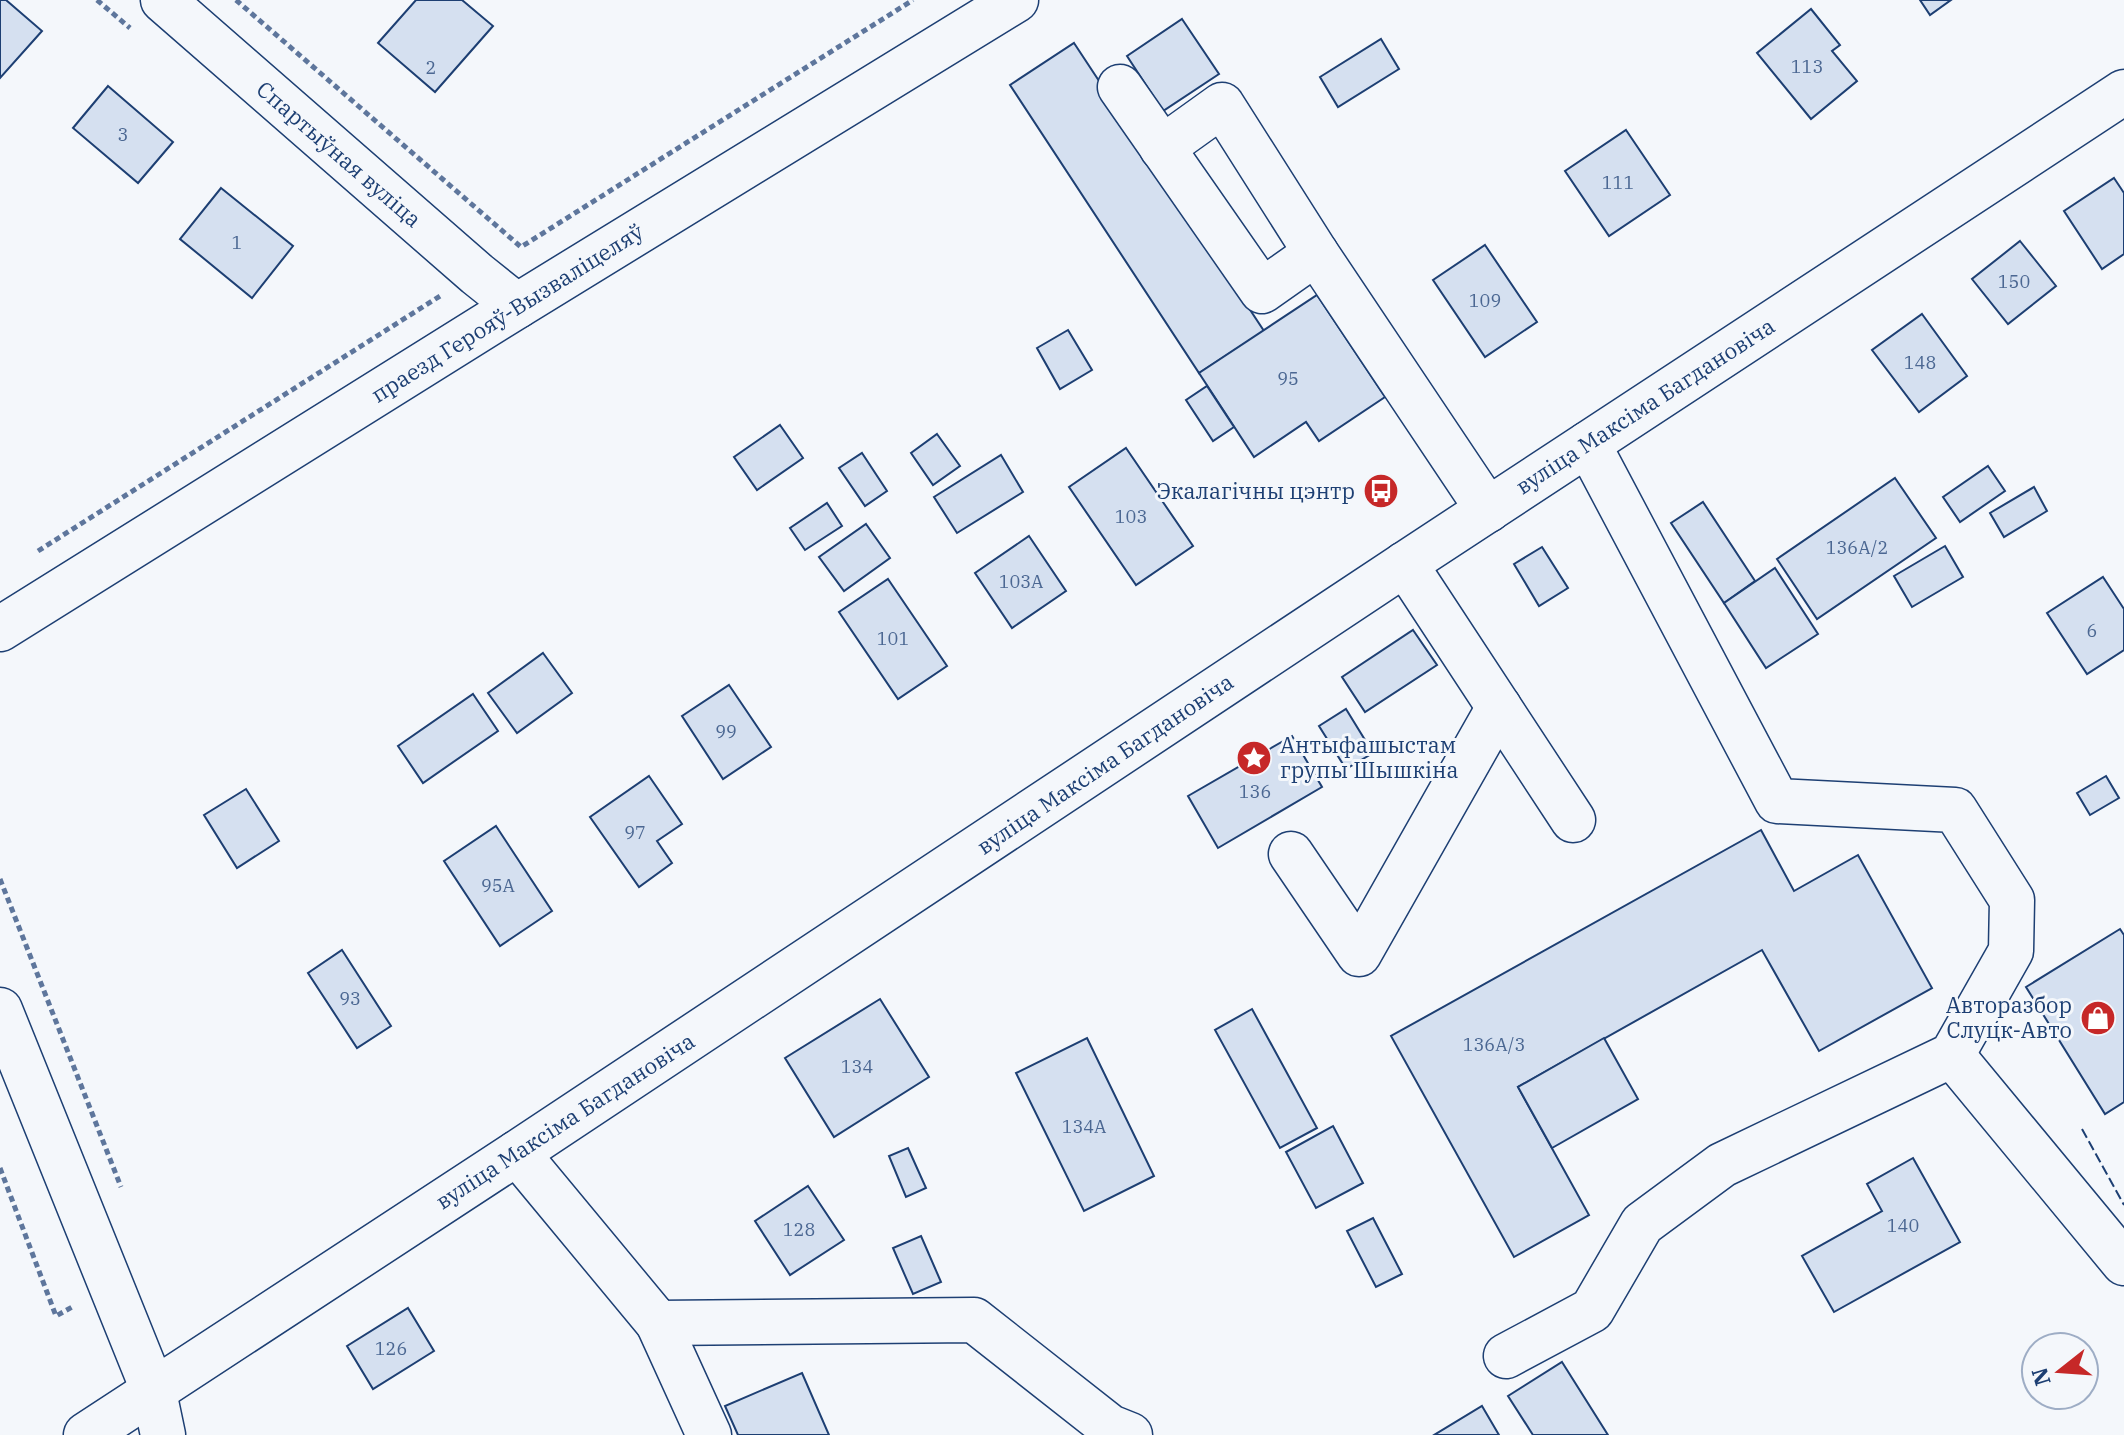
<svg xmlns="http://www.w3.org/2000/svg" width="2124" height="1435" font-family="'IBM Plex Serif',serif">
  <rect width="100%" height="100%" fill="#f4f7fb"/>
  <g fill="#d5e0f0" stroke="#1d3f73" stroke-width="2">
    <polygon points="0,0 6,0 42,31 0,78"/>
    <polygon points="416,0 462,0 493,26 435,92 378,43"/>
    <polygon points="1920,0 1951,0 1930,15"/>
    <polygon points="1811,9 1840,45 1832,51 1857,81 1811,119 1757,53"/>
    <polygon points="1182,19 1219,74 1163,111 1127,56"/>
    <polygon points="1381,39 1399,69 1338,107 1320,77"/>
    <polygon points="1074,43 1264,331 1199,373 1010,85"/>
    <polygon points="108,86 173,142 138,183 73,128"/>
    <polygon points="1626,130 1670,195 1609,236 1565,171"/>
    <polygon points="2114,178 2124,193 2124,254 2102,269 2064,211"/>
    <polygon points="221,188 293,246 252,298 180,239"/>
    <polygon points="2020,241 2056,286 2008,324 1972,279"/>
    <polygon points="1485,245 1537,322 1485,357 1433,280"/>
    <polygon points="1317,295 1385,397 1319,441 1306,422 1254,457 1199,373"/>
    <polygon points="1922,314 1967,376 1919,412 1872,350"/>
    <polygon points="1068,330 1092,370 1060,389 1037,348"/>
    <polygon points="1207,386 1234,427 1213,441 1186,400"/>
    <polygon points="780,425 803,458 757,490 734,457"/>
    <polygon points="937,434 960,466 933,485 911,453"/>
    <polygon points="1126,448 1193,546 1136,585 1069,487"/>
    <polygon points="862,453 887,491 865,506 839,468"/>
    <polygon points="1001,455 1023,492 957,533 934,497"/>
    <polygon points="1988,466 2005,491 1960,522 1943,497"/>
    <polygon points="1895,478 1936,538 1817,619 1777,559"/>
    <polygon points="2034,487 2047,511 2004,537 1990,513"/>
    <polygon points="1703,502 1755,581 1724,603 1671,523"/>
    <polygon points="827,503 842,526 805,550 790,528"/>
    <polygon points="866,524 890,558 844,591 819,557"/>
    <polygon points="1029,536 1066,591 1012,628 975,573"/>
    <polygon points="1945,546 1963,577 1912,607 1894,576"/>
    <polygon points="1542,547 1568,588 1539,606 1514,564"/>
    <polygon points="1775,568 1818,634 1766,668 1724,603"/>
    <polygon points="2103,577 2124,609 2124,650 2087,674 2047,613"/>
    <polygon points="888,579 947,666 898,699 839,612"/>
    <polygon points="1413,630 1437,665 1365,712 1342,677"/>
    <polygon points="543,653 572,693 517,733 488,693"/>
    <polygon points="729,685 771,747 723,779 682,716"/>
    <polygon points="473,694 498,731 423,783 398,746"/>
    <polygon points="1346,709 1373,753 1346,769 1319,726"/>
    <polygon points="1292,736 1322,787 1218,848 1188,796"/>
    <polygon points="649,776 682,824 657,841 672,863 639,887 590,817"/>
    <polygon points="2106,776 2119,798 2090,815 2077,793"/>
    <polygon points="246,789 279,841 237,868 204,815"/>
    <polygon points="496,826 552,911 500,946 444,861"/>
    <polygon points="1761,830 1794,891 1858,855 1932,988 1819,1051 1762,950 1518,1087 1589,1215 1514,1257 1391,1036"/>
    <polygon points="2120,929 2124,935 2124,1102 2105,1114 2026,987"/>
    <polygon points="342,950 391,1026 357,1048 308,973"/>
    <polygon points="880,999 929,1077 834,1137 785,1058"/>
    <polygon points="1252,1009 1317,1128 1280,1148 1215,1030"/>
    <polygon points="1087,1038 1154,1176 1084,1211 1016,1073"/>
    <polygon points="1604,1038 1638,1099 1552,1148 1518,1087"/>
    <polygon points="1333,1126 1363,1183 1316,1208 1286,1152"/>
    <polygon points="908,1148 926,1188 906,1197 889,1156"/>
    <polygon points="1913,1158 1960,1242 1834,1312 1802,1256 1882,1211 1867,1184"/>
    <polygon points="808,1186 844,1240 790,1275 755,1221"/>
    <polygon points="1373,1218 1402,1274 1376,1287 1347,1231"/>
    <polygon points="921,1236 941,1282 913,1294 893,1248"/>
    <polygon points="408,1308 434,1351 373,1389 347,1346"/>
    <polygon points="1562,1362 1608,1435 1533,1435 1508,1396"/>
    <polygon points="802,1373 829,1435 738,1435 725,1406"/>
    <polygon points="1482,1406 1499,1435 1434,1435"/>
  </g>
  <g fill="none" stroke-linecap="round" stroke-linejoin="round">
    <defs>
      <g id="minor">
        <polyline points="163,0 477,274 517,306"/>
        <polyline points="1120,87 1262,291 1316,253 1488,510"/>
        <polyline points="1162,148 1222,105 1316,253"/>
        <polyline points="1405,564 1573,820"/>
        <polyline points="0,629 517,306 1016,0"/>
        <polyline points="1291,854 1359,954 1499,707"/>
        <polyline points="0,1010 154,1392 163,1435"/>
        <polyline points="1952,1055 2124,1263"/>
        <polyline points="517,1153 658,1323 974,1320 1110,1427 1130,1435"/>
        <polyline points="658,1323 709,1435"/>
        <polyline points="1506,1356 1592,1310 1642,1224 1722,1165 1952,1055 2011,951 2012,900 1955,810 1777,801 1588,444"/>
      </g>
      <polyline id="major" points="86,1435 517,1153 1405,564 2124,92"/>
    </defs>
    <use href="#minor" stroke="#1d3f73" stroke-width="47"/>
    <use href="#major" stroke="#1d3f73" stroke-width="47"/>
    <g stroke="#5e769c" stroke-width="5" stroke-dasharray="6 4" stroke-linecap="butt">
      <polyline points="97,0 130,28"/>
      <polyline points="236,0 521,247 913,0"/>
      <polyline points="38,551 440,296"/>
      <polyline points="0,879 121,1187"/>
      <polyline points="0,1168 56,1316 74,1306"/>
    </g>
    <use href="#minor" stroke="#f4f7fb" stroke-width="44"/>
    <use href="#major" stroke="#f4f7fb" stroke-width="44"/>
    <polyline stroke="#1d3f73" stroke-width="2" stroke-dasharray="10 4" stroke-linecap="butt" points="2082,1129 2124,1205"/>
  </g>
  <defs>
    <symbol id="bus-disc" viewBox="-11 -11 22 22"><circle r="9.5" fill="#c62828" stroke="#f4f7fb"/><path d="M-5-6H5V4H4V6H2V4H-2V6H-4V4H-5ZM-3.5-4V0h7V-4ZM-3.5 1.2v1.5H-2V1.2ZM2 1.2v1.5H3.5V1.2Z" fill="#fff"/></symbol>
    <symbol id="sight-disc" viewBox="-11 -11 22 22"><circle r="9.5" fill="#c62828" stroke="#f4f7fb"/><path d="M0-6L1.8-2.2L6-1.7L2.9 1.2L3.7 5.4L0 3.3L-3.7 5.4L-2.9 1.2L-6-1.7L-1.8-2.2Z" fill="#fff"/></symbol>
    <symbol id="shop-disc" viewBox="-11 -11 22 22"><circle r="9.5" fill="#c62828" stroke="#f4f7fb"/><path d="M-5-2.5h2.3a2.7 3.5 0 0 1 5.4 0H5L5.5 6h-11ZM-1.5-2.5h3a1.5 2.3 0 0 0-3 0Z" fill="#fff"/></symbol>
  </defs>
  <g fill-rule="evenodd">
    <use href="#bus-disc" x="1361" y="471" width="40" height="40"/>
    <use href="#sight-disc" x="1234" y="738" width="40" height="40"/>
    <use href="#shop-disc" x="2078" y="998" width="40" height="40"/>
  </g>
  <g text-anchor="middle" stroke-width="6" stroke-linejoin="round" paint-order="stroke">
    <g font-size="18" fill="#4b6792">
      <text x="1807" y="73">113</text>
      <text x="431" y="74">2</text>
      <text x="123" y="141">3</text>
      <text x="1618" y="189">111</text>
      <text x="237" y="249">1</text>
      <text x="2014" y="288">150</text>
      <text x="1485" y="307">109</text>
      <text x="1920" y="369">148</text>
      <text x="1288" y="385">95</text>
      <text x="1131" y="523">103</text>
      <text x="1857" y="554">136А/2</text>
      <text x="1021" y="588">103А</text>
      <text x="2092" y="637">6</text>
      <text x="893" y="645">101</text>
      <text x="726" y="738">99</text>
      <text x="1255" y="798">136</text>
      <text x="635" y="839">97</text>
      <text x="498" y="892">95А</text>
      <text x="350" y="1005">93</text>
      <text x="1494" y="1051">136А/3</text>
      <text x="857" y="1073">134</text>
      <text x="1084" y="1133">134А</text>
      <text x="1903" y="1232">140</text>
      <text x="799" y="1236">128</text>
      <text x="391" y="1355">126</text>
    </g>
    <g font-size="22" fill="#1d3f73" stroke="#f4f7fb">
      <text transform="translate(339 154) rotate(41)" y="8">Спартыўная вуліца</text>
      <text transform="translate(507 313) rotate(-32)" y="8">праезд Герояў-Вызваліцеляў</text>
      <text transform="translate(1645 406) rotate(-33)" y="8">вуліца Максіма Багдановіча</text>
      <text transform="translate(1105 764) rotate(-34)" y="8">вуліца Максіма Багдановіча</text>
      <text transform="translate(565 1121) rotate(-33)" y="8">вуліца Максіма Багдановіча</text>
    </g>
    <g font-size="22" fill="#1d3f73" stroke="#f4f7fb" text-anchor="end">
      <text x="1355" y="499">Экалагічны цэнтр</text>
      <text x="1280" y="753" text-anchor="start">Антыфашыстам<tspan x="1280" dy="25">групы Шышкіна</tspan></text>
      <text x="2072" y="1013">Авторазбор<tspan x="2072" dy="25">Слуцк-Авто</tspan></text>
    </g>
  </g>
  <g transform="translate(2060 1371) rotate(253)"><circle r="38" fill="#f4f7fb" stroke="#9eadc5" stroke-width="2"/>
  <path d="M0-6L14 30L0 20L-14 30Z" fill="#c62828"/>
  <text y="-12" font-size="22" font-weight="bold" text-anchor="middle" fill="#1d3f73">N</text>
  </g>
</svg>
